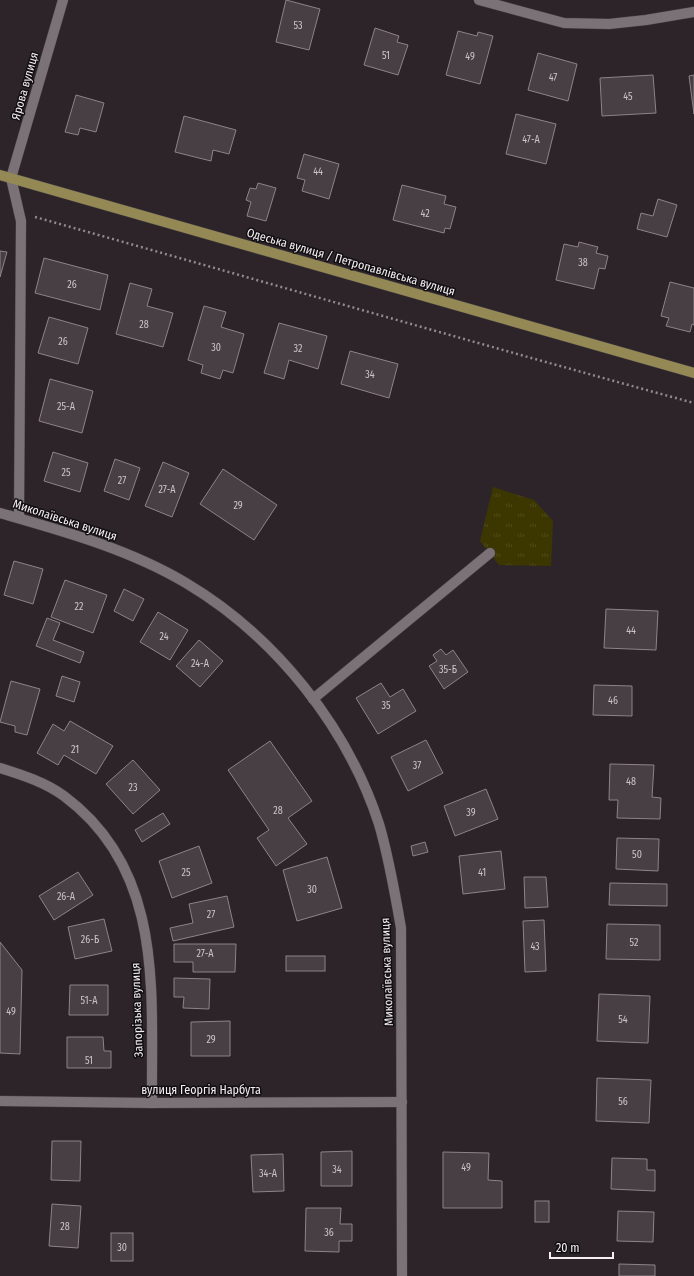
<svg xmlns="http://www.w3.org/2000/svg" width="694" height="1276" font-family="'Fira Sans Condensed',sans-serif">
  <defs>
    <pattern id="park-tufts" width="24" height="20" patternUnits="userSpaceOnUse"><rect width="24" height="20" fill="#3c3600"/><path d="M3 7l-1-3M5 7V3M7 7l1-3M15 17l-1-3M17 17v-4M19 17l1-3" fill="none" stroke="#4f4a19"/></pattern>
  </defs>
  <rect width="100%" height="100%" fill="#2c2429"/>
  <polygon fill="url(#park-tufts)" points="493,487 534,500 553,521 551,566 499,565 480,541"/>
  <g fill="#473f44" stroke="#8d8389">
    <polygon points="286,0 320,9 309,50 276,42"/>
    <polygon points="375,28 399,36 397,42 408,45 398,75 364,65"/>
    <polygon points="458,31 477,36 478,32 493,36 480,84 446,75"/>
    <polygon points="538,53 577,64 568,101 528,90"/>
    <polygon points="653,75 656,113 602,116 600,78"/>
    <polygon points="694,75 694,114 689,76"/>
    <polygon points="76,95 104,103 96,132 80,128 78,135 65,132"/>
    <polygon points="516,114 556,124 546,164 506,154"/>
    <polygon points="184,116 236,130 229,154 213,150 211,161 175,152"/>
    <polygon points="304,154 339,164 329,199 302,191 305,180 297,178"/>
    <polygon points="258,183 276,188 266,221 247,216 251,202 246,200 250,188 256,189"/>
    <polygon points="402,185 446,196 444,204 456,207 450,229 445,228 444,233 393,220"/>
    <polygon points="658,199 677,205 667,237 637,229 641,213 653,216"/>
    <polygon points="579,242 598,247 596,253 608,256 605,269 599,268 594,289 556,280 564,244 578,247"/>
    <polygon points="0,251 7,252 0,277"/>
    <polygon points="44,258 108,275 100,310 35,293"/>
    <polygon points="670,282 694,288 694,325 692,324 690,332 666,326 669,318 661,316"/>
    <polygon points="130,283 152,289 147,306 173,313 163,347 116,334"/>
    <polygon points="204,306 226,312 221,327 244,334 233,373 223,370 220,379 201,373 203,365 188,360"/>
    <polygon points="49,317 88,328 78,364 38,353"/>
    <polygon points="279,323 327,336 318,369 289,360 284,379 264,373"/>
    <polygon points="350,351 398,364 389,398 341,384"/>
    <polygon points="50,379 93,391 82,433 39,421"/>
    <polygon points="53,452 88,463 80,492 44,481"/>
    <polygon points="115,459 140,468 129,500 104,491"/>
    <polygon points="163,462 189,473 172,517 145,506"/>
    <polygon points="223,469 277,505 254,540 200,504"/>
    <polygon points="14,561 43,569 33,604 4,595"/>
    <polygon points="65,580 107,595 93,633 51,617"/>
    <polygon points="124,589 144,599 133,621 114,611"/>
    <polygon points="606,609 658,611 656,650 604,648"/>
    <polygon points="158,612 188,630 170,660 140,642"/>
    <polygon points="47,618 60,623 53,640 84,652 80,663 36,646"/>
    <polygon points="199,640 223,661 200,687 176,666"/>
    <polygon points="441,649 446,655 453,650 468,672 444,689 429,666 437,661 433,655"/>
    <polygon points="62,676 80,682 74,702 56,696"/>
    <polygon points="11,681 40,689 27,735 15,732 15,726 0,722"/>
    <polygon points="381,683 390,697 403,689 416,711 378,734 356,698"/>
    <polygon points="594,685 632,686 632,716 593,715"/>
    <polygon points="70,721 113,746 96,774 64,755 58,765 37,753 53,724 64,731"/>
    <polygon points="426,740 443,773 408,791 391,757"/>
    <polygon points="270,741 312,801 288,818 307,844 276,866 257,838 269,830 228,770"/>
    <polygon points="133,760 160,790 133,814 106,784"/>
    <polygon points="610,764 654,765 652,797 661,798 660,819 617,818 618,800 609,800"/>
    <polygon points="486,789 498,819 455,836 444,806"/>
    <polygon points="163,813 170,824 142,842 135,830"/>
    <polygon points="617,838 659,839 658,871 616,869"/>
    <polygon points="425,842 428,852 413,856 411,846"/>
    <polygon points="199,846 212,883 172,898 159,861"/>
    <polygon points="501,851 505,889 463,894 459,856"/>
    <polygon points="327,857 342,908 297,921 283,870"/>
    <polygon points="78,872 93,895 54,920 39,896"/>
    <polygon points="524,877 546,877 548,907 525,908"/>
    <polygon points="610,883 667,884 667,906 609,905"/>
    <polygon points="227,896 234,927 173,941 170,928 193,923 189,904"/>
    <polygon points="104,919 112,951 75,959 68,927"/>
    <polygon points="544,920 546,971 525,972 523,921"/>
    <polygon points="607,924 660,925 660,960 606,959"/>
    <polygon points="0,942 22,970 20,1054 0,1053"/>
    <polygon points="174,944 236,944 235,972 193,972 193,962 174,962"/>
    <rect x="286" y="956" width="39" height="15"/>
    <polygon points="174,978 210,979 209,1009 183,1008 184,997 174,997"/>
    <polygon points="70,985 108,985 108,1015 69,1015"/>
    <polygon points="599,994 650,996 648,1043 597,1041"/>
    <polygon points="230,1021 230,1056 191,1056 191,1022"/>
    <polygon points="67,1037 103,1037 104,1051 111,1051 111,1068 67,1068"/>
    <polygon points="597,1078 651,1080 649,1123 596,1121"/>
    <polygon points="52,1141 81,1141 80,1181 51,1180"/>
    <polygon points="352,1151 352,1186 321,1186 321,1152"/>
    <polygon points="443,1152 489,1153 488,1180 502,1181 502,1208 443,1208"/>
    <polygon points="283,1154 284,1191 253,1192 251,1155"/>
    <polygon points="612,1158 647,1159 647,1170 655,1170 655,1191 611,1189"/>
    <rect x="535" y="1201" width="14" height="21"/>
    <polygon points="52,1204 81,1206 78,1248 49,1246"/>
    <polygon points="306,1208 341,1208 340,1224 352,1224 352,1241 339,1241 339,1252 305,1251"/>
    <polygon points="618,1211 654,1212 653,1242 617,1241"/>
    <rect x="111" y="1233" width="22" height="28"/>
    <polygon points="619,1264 655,1265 655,1276 619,1276"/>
  </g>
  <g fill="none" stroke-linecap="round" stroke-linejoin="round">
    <defs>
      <g id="lane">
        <polyline points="11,178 21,221 19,518"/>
        <polyline points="313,699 490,553"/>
      </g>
      <g id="street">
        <polyline points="479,0 564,23 609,24 646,20 694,12"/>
        <polyline points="11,178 63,0"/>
        <path d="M0,513C63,531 129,549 186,583C275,636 347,726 379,824C389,858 395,893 401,928L402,1276"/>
        <path d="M0,768C22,775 45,782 64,796C165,871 151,992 152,1103"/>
        <polyline points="0,1101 152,1103 402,1102"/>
      </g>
      <polyline id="secondary" points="0,175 694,373"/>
    </defs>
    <use href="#lane" stroke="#463f44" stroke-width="11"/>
    <use href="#street" stroke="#463f44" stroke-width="11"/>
    <use href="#secondary" stroke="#463f44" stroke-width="11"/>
    <path stroke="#918a8e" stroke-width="2.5" stroke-dasharray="2 3" stroke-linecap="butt" d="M35,217C255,279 474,343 694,403"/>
    <use href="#lane" stroke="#7b7278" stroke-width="10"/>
    <use href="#street" stroke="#7b7278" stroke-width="10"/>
    <use href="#secondary" stroke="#948954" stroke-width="10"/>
  </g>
  <g text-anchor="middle" stroke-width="3" stroke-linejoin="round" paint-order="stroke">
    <g font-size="10" fill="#cac3c7">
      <text x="298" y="29">53</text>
      <text x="386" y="59">51</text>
      <text x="470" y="60">49</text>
      <text x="553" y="81">47</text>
      <text x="628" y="100">45</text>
      <text x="531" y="143">47-А</text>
      <text x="318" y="175">44</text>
      <text x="425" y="217">42</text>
      <text x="583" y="266">38</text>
      <text x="72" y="288">26</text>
      <text x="144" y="328">28</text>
      <text x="63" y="345">26</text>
      <text x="216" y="351">30</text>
      <text x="298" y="352">32</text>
      <text x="370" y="378">34</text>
      <text x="66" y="410">25-А</text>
      <text x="66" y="476">25</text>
      <text x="122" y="484">27</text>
      <text x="167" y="493">27-А</text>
      <text x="238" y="509">29</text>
      <text x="79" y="610">22</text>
      <text x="631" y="634">44</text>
      <text x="164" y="640">24</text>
      <text x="200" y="667">24-А</text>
      <text x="448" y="673">35-Б</text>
      <text x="613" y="704">46</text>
      <text x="386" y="709">35</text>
      <text x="75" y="753">21</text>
      <text x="417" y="769">37</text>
      <text x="631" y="785">48</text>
      <text x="133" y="791">23</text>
      <text x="278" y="814">28</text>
      <text x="471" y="816">39</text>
      <text x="637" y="858">50</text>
      <text x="186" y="876">25</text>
      <text x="482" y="876">41</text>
      <text x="312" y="893">30</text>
      <text x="66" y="900">26-А</text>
      <text x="211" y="918">27</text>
      <text x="90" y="943">26-Б</text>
      <text x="634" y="946">52</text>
      <text x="535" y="950">43</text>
      <text x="205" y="957">27-А</text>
      <text x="89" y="1004">51-А</text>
      <text x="11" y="1015">49</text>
      <text x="623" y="1023">54</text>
      <text x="211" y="1043">29</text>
      <text x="89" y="1064">51</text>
      <text x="623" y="1105">56</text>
      <text x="466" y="1171">49</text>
      <text x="337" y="1173">34</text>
      <text x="268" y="1177">34-А</text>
      <text x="65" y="1230">28</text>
      <text x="329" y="1236">36</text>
      <text x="122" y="1251">30</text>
    </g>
    <g font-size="12" fill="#f5eff3" stroke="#120f11">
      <text transform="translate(25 86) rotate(-74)" y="4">Ярова вулиця</text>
      <text transform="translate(351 262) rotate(16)" y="4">Одеська вулиця / Петропавлівська вулиця</text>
      <text transform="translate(65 520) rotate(18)" y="4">Миколаївська вулиця</text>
      <text transform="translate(387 972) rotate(-92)" y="4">Миколаївська вулиця</text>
      <text transform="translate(137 1010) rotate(-92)" y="4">Запорізька вулиця</text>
      <text x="201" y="1094">вулиця Георгія Нарбута</text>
    </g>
  </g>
  <path d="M550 1252v6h63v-6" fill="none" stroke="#f5eff3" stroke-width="2"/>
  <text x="556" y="1252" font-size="12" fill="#f5eff3" stroke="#120f11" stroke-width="3" paint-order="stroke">20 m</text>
</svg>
